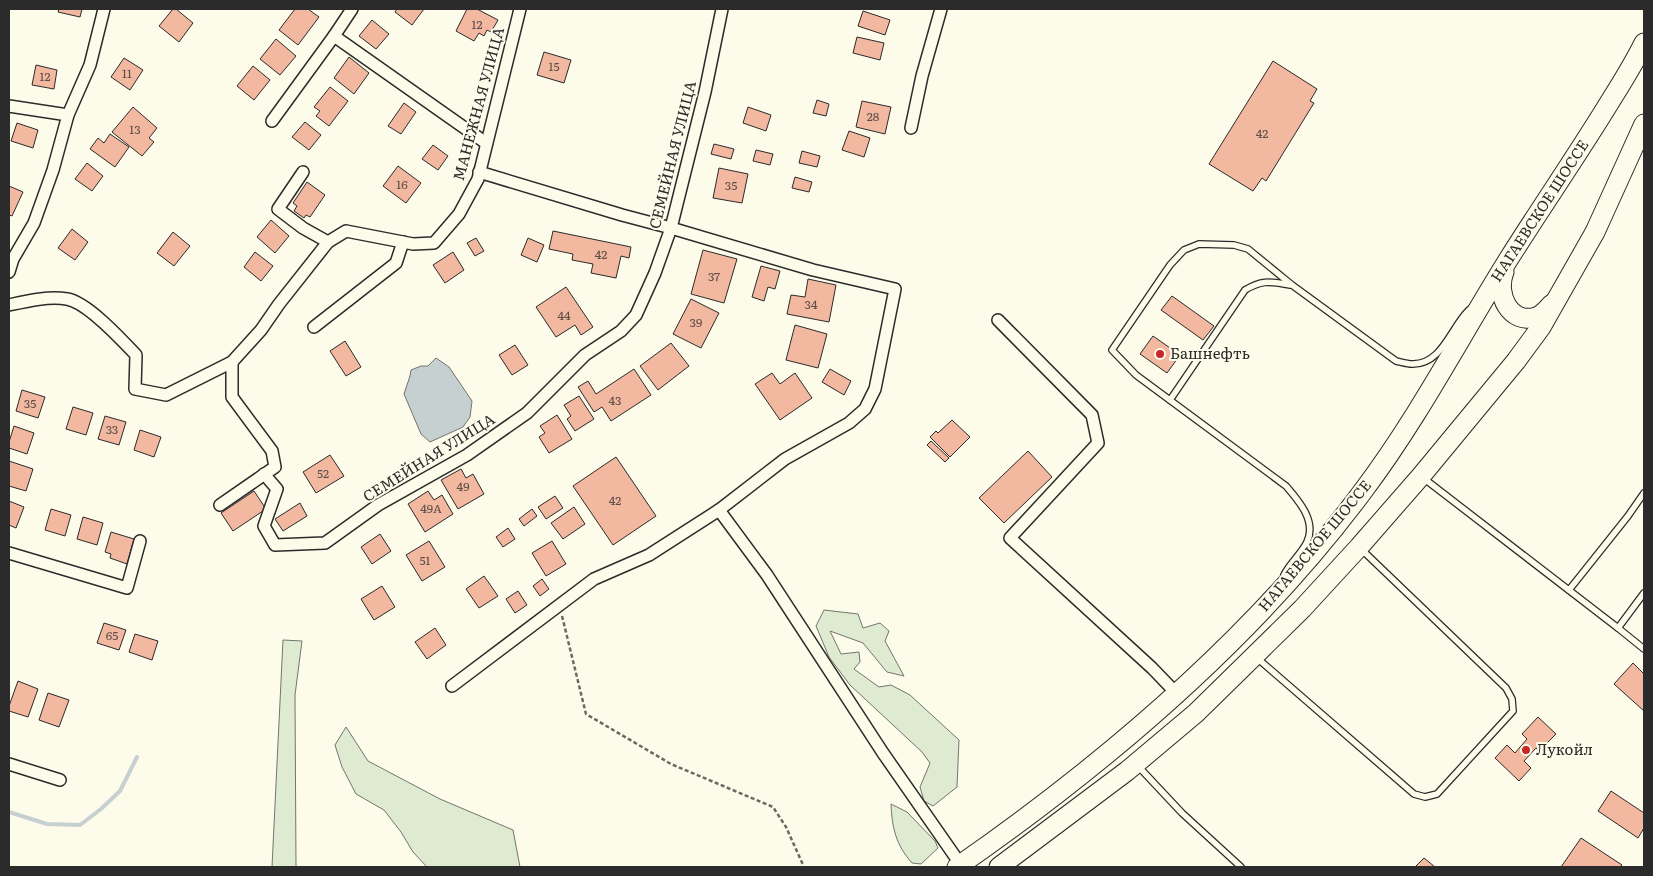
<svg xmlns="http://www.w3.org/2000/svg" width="1653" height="876" font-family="Literata,serif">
  <rect width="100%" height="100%" fill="#fdfbea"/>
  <g fill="#deebd1" stroke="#74746e">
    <polygon points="824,610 858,614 863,628 880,623 889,631 885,641 904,676 887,672 863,643 830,631 841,654 859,652 860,662 854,669 879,687 891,685 910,695 959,740 957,787 933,806 924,801 920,787 930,763 922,752 850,685 829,657 816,626"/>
    <polygon points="283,640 302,641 295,695 296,867 272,867"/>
    <polygon points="346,727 368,761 440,799 513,830 520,867 427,867 413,852 401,832 384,810 356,794 342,767 335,745"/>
    <path d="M891,804L907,812L935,841L938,848L921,864L912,863C896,845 892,828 891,804Z"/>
  </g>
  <polygon fill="#c7d0d0" stroke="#74746e" points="436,358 449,367 472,401 470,417 463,427 430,442 421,434 404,394 410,376 411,370 421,366 428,366"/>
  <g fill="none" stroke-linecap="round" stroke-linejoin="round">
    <polyline stroke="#c7d0d0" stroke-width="4" points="9,812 47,824 80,825 101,809 120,791 137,757"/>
  </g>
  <g fill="#f2b8a0" stroke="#2b2b2b">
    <polygon points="59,9 82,9 80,17 58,12"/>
    <polygon points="173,9 176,9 193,23 179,42 159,26"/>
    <polygon points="295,9 308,9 319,17 298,45 279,30"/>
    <polygon points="397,9 424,9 412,25 395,12"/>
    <polygon points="467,9 477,9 498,20 491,32 487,30 484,36 479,33 474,41 456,31"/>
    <polygon points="863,11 890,20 885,35 858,26"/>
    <polygon points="372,20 389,34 376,49 359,36"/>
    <polygon points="857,37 884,43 880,60 853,53"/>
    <polygon points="276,39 296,56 280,75 260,59"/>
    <polygon points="544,52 571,60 564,83 537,75"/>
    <polygon points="349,57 369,73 354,94 334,78"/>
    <polygon points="124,58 143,70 130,90 111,77"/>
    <polygon points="1273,61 1317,89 1310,101 1314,103 1266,181 1262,178 1253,191 1209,164"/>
    <polygon points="36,65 57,70 54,89 32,85"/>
    <polygon points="253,66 270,80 254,100 237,86"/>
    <polygon points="330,87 348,101 329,126 316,116 320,111 314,107"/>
    <polygon points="817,100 829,104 826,116 813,113"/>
    <polygon points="862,101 891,107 885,134 856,127"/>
    <polygon points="404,103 416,112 401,134 388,126"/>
    <polygon points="133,107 157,128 149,138 154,142 142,156 112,132"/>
    <polygon points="748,107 771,115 766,131 743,123"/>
    <polygon points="305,122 321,135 309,150 292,137"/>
    <polygon points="17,123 38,130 33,148 11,141"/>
    <polygon points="849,131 870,138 864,157 842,150"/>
    <polygon points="110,134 129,147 115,167 90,149 98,138 104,143"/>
    <polygon points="714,144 734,149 731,159 711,154"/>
    <polygon points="433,145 448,156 438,170 422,159"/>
    <polygon points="756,150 773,154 770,165 753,161"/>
    <polygon points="802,151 820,156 817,167 799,163"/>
    <polygon points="87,163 103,176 92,191 75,179"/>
    <polygon points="398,166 421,183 406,203 383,186"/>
    <polygon points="719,168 748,174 742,203 713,198"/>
    <polygon points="795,177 812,182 809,192 792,188"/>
    <polygon points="307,182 325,195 310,217 306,215 304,218 294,211 297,206 293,203"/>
    <polygon points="9,186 23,192 12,216 9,215"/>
    <polygon points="271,220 289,236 275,253 257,237"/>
    <polygon points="72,229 88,242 75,260 58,248"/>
    <polygon points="553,231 631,247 629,258 621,256 616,278 591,273 593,264 572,260 573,254 549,249"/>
    <polygon points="173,232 190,246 174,266 157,253"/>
    <polygon points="476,238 484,251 475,256 467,243"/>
    <polygon points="528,238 544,245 537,262 521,255"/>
    <polygon points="703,250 737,259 724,303 691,294"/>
    <polygon points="255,252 273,266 261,281 244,267"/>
    <polygon points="453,252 464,270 445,283 433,265"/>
    <polygon points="761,266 780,271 775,289 768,287 764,301 752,297"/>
    <polygon points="808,279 836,285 829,322 787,314 791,295 805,297"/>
    <polygon points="566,287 593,327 581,335 575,325 556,337 536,307"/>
    <polygon points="1172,296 1214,326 1203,340 1161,310"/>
    <polygon points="691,299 719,313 701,348 673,334"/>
    <polygon points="795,325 827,334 818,368 786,360"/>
    <polygon points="1153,336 1180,355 1167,373 1140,354"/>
    <polygon points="345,341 361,367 346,376 330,351"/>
    <polygon points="671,343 689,366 658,390 640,366"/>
    <polygon points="515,345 528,365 512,375 499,355"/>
    <polygon points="634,369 651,395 611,421 602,407 594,412 578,387 588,381 596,394"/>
    <polygon points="830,369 851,381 844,395 822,382"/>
    <polygon points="772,373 780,384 795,373 812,398 780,420 755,384"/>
    <polygon points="22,390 45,397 38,418 16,411"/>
    <polygon points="579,396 594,419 575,431 567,419 571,416 564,405"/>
    <polygon points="73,407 93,413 86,435 66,429"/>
    <polygon points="557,415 572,439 549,453 539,437 545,433 540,426"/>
    <polygon points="105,416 126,422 119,445 98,439"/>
    <polygon points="952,420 970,437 950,457 930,437 936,431 938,433"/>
    <polygon points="14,426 34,433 27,454 9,448 9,442"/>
    <polygon points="140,430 161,437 154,457 134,450"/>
    <polygon points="931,441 949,458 945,462 927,445"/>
    <polygon points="1028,451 1052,477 1004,523 979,498"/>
    <polygon points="330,455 344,476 316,493 303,472"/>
    <polygon points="616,457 656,516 613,545 573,486"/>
    <polygon points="9,461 33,469 26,491 9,486"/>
    <polygon points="461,469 466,478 473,474 484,494 458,509 441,480"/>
    <polygon points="254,491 266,509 233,531 221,513"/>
    <polygon points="428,491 434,500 442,495 453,514 425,532 408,504"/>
    <polygon points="555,496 563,508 546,519 538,507"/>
    <polygon points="9,501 24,507 16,528 9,525"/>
    <polygon points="300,503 307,516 283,531 275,519"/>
    <polygon points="574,507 585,524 563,539 551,523"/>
    <polygon points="51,509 71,515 65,536 45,530"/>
    <polygon points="532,509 537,516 524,526 519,519"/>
    <polygon points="83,517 103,523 97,545 77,539"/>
    <polygon points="508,528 515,539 503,547 496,537"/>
    <polygon points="111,532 134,539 127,564 110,558 111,554 105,552"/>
    <polygon points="380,534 391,551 372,564 361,547"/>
    <polygon points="429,541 445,567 422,581 406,555"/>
    <polygon points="552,541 566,564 546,576 532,553"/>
    <polygon points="484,576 498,596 479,608 466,589"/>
    <polygon points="542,579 549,589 540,596 533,586"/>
    <polygon points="382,586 395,607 374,620 361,599"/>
    <polygon points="518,591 527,605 515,613 506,599"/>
    <polygon points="104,623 126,630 119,650 97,643"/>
    <polygon points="435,628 446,645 427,659 415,642"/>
    <polygon points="135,634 158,641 152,660 129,652"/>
    <polygon points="1633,663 1644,674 1644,711 1614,684"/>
    <polygon points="18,681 38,689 28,717 9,711 9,706"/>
    <polygon points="48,693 69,700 59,727 39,720"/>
    <polygon points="1538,717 1556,734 1539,751 1536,748 1524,761 1531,768 1519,781 1495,758 1507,745 1515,753 1527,739 1522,734"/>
    <polygon points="1611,791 1644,813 1644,828 1638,838 1598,811"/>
    <polygon points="1581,838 1622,865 1620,867 1561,867"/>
    <polygon points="1424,858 1435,867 1415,867"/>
  </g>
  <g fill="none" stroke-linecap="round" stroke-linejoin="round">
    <defs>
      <g id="lane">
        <path d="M1170,400L1245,290C1263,279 1271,282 1290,285"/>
        <polyline points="1422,477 1618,628"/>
        <path d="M1284,575C1290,563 1302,553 1307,542C1317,521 1298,500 1286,486L1136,375L1112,350L1170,265L1184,250L1199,244L1234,245L1248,249L1292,285L1396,361C1401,362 1407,364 1412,364C1442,365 1451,327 1469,310"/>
        <polyline points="1569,590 1628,516 1644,493"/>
        <polyline points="1644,593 1618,628 1644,649"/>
        <polyline points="1257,658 1414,794 1425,797 1437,794 1513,711 1512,699 1506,688 1360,548"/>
        <polyline points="1137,765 1182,813 1241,867"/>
      </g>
      <g id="street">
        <polyline points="334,36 352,9"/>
        <polyline points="9,106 68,115"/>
        <polyline points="272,121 334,36 486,143"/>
        <polyline points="911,128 922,76 941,9"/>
        <polyline points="303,172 278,209 303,228 328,242"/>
        <polyline points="9,272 13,259 34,223 53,170 68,115 90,65 104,9"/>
        <path d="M9,305C27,301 48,296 67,299C87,302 122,340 136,355L135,389L166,395L232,362L261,330L279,304L328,242L346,231L413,244L434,243L459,214L478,179L520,9"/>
        <polyline points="998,320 1092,415 1098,443 1010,538 1152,668 1177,694"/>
        <polyline points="314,327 396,263 403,242"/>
        <polyline points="264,474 277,489 264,526 275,545 325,543 378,505 467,455 527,413 585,355 621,331 636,315 655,273 671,228 705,92 722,9"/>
        <polyline points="220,505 275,467 272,451 232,397 232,362"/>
        <polyline points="719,510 767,575 883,753 961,865"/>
        <polyline points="9,553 127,588 140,541"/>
        <polyline points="452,686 594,579 649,555 719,510 785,459 849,423 865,409 875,389 895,289 813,270 671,228 622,215 479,172"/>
        <polyline points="9,764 60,780"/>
      </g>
      <g id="primary">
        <path d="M1504,272C1495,294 1510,325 1536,317C1543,315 1547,309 1552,304"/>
        <path d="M957,867C1108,762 1253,639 1363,491C1418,418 1460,337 1508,260C1542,206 1578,154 1611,100C1623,81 1634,63 1644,43"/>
        <polyline points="999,867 1127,771 1196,713 1302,609 1359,547 1421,476 1516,361 1541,327 1595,232 1644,124"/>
      </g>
    </defs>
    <use href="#lane" stroke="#2b2b2b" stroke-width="8"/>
    <use href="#street" stroke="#2b2b2b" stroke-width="14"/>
    <use href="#primary" stroke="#2b2b2b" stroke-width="21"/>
    <polyline stroke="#6a6964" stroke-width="2.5" stroke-dasharray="4 2.5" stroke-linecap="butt" points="562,616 586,714 671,764 773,807 786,827 804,867"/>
    <use href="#lane" stroke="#fdfbea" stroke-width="5.5"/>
    <use href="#street" stroke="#fdfbea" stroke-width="11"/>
    <use href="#primary" stroke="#fdfbea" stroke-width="19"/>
  </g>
  <g fill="#c62828" stroke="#fdfbea" stroke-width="2">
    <circle cx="1160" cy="354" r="5"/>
    <circle cx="1526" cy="750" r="5"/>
  </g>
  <g text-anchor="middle" stroke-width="4" stroke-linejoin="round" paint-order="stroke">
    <g font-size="12" fill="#5d4e48">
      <text x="477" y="29">12</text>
      <text x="554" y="71">15</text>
      <text x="127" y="78">11</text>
      <text x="45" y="81">12</text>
      <text x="873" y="121">28</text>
      <text x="135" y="134">13</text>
      <text x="1262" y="138">42</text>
      <text x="402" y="189">16</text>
      <text x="731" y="190">35</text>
      <text x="601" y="259">42</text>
      <text x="714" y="281">37</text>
      <text x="811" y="309">34</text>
      <text x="564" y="320">44</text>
      <text x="696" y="327">39</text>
      <text x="615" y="405">43</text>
      <text x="30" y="408">35</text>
      <text x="112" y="434">33</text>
      <text x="323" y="478">52</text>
      <text x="463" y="491">49</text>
      <text x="615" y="505">42</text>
      <text x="431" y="513">49А</text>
      <text x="425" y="565">51</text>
      <text x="112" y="640">65</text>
    </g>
    <g font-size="15" fill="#2b2b2b" stroke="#fdfbea">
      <text transform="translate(479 104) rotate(-75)" y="5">МАНЕЖНАЯ УЛИЦА</text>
      <text transform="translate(673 155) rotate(-76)" y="5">СЕМЕЙНАЯ УЛИЦА</text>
      <text transform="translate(1540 211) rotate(-57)" y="5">НАГАЕВСКОЕ ШОССЕ</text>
      <text transform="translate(429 458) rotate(-32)" y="5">СЕМЕЙНАЯ УЛИЦА</text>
      <text transform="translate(1315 546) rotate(-50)" y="5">НАГАЕВСКОЕ ШОССЕ</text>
    </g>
    <g font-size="15" fill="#2b2b2b" stroke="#fdfbea" text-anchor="start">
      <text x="1170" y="359">Башнефть</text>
      <text x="1536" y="755">Лукойл</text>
    </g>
  </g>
  <rect width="1653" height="876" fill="none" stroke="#2b2b2b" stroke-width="20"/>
</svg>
